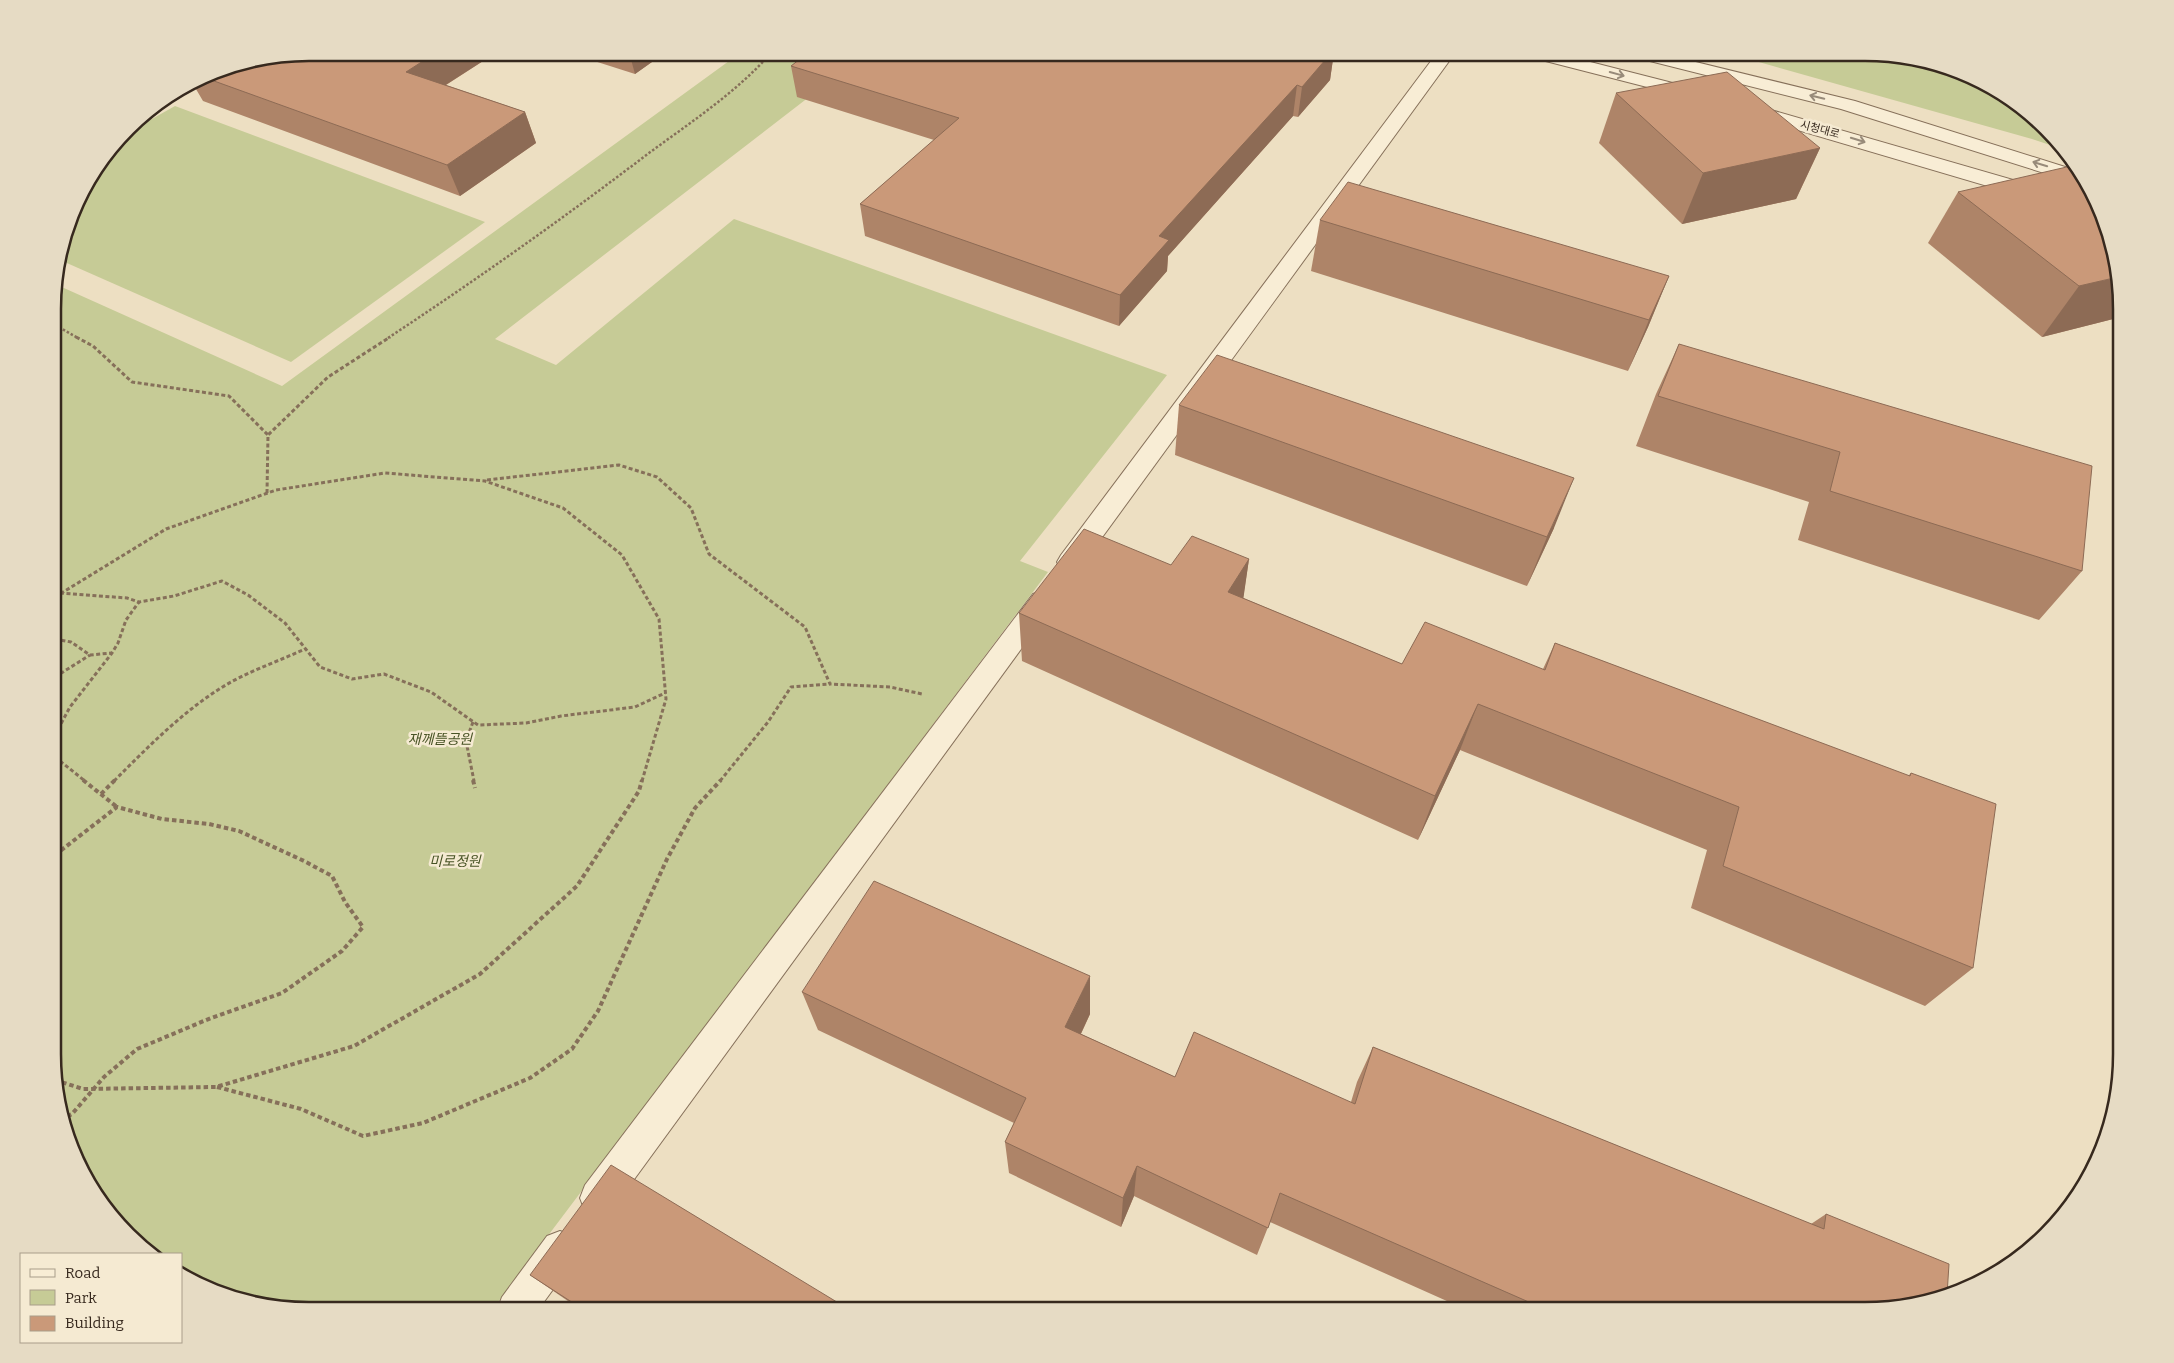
<svg xmlns="http://www.w3.org/2000/svg" width="2174" height="1363" font-family="Bitter,'Noto Sans KR',serif">
  <rect width="100%" height="100%" fill="#eddfc2"/>
  <g fill="#c6cb96">
    <polygon points="740,53 866,53 495,339 556,365 734,219 1167,375 1020,561 1048,572 492,1310 309,1310 227,1297 181,1274 181,1254 154,1254 96,1196 66,1136 55,1087 55,284 282,386"/>
    <polygon points="1727,53 1865,53 1931,61 2007,96 2058,140 2065,150 2032,139"/>
    <polygon points="175,106 485,222 291,362 60,260 79,195 127,133"/>
  </g>
  <g fill="none" stroke-linecap="round" stroke-linejoin="round">
    <defs>
      <g id="minor">
        <polygon points="1437,53 1455,53 1079,569 1070,572 1061,569 1057,562 1061,555"/>
        <polygon points="1528,53 1555,53 1700,90 1703,94 1700,98 1694,99 1530,57"/>
        <polygon points="1631,53 1659,53 1855,101 2081,172 2089,185 2079,184 1841,109 1634,57"/>
        <polygon points="1750,104 2048,190 2098,206 2103,220 1743,114 1741,110 1743,106"/>
        <polygon points="1042,591 1051,594 1055,601 1051,608 611,1211 598,1216 585,1211 580,1198 585,1185 1033,594"/>
        <polygon points="560,1231 573,1236 578,1249 573,1262 538,1310 497,1310 502,1297 547,1236"/>
      </g>
    </defs>
    <use href="#minor" stroke="#86705a" stroke-width="2"/>
    <g stroke="#86705a" stroke-width="2.5" stroke-dasharray="2.5 2" stroke-linecap="butt">
      <polyline points="55,325 78,338"/>
      <path d="M388,338C476,280 561,220 645,156C688,124 736,93 771,53"/>
    </g>
    <g stroke="#86705a" stroke-width="3" stroke-dasharray="4 2.5" stroke-linecap="butt">
      <polyline points="76,337 93,346 132,382 229,396 268,435"/>
      <polyline points="487,480 619,465 657,477 691,508 709,554 805,627 830,684 890,687 922,694"/>
      <polyline points="267,493 268,435 328,377 390,337"/>
      <polyline points="60,593 127,598 139,602 174,596 222,581 248,595 285,623 320,667 352,679 384,674 431,692 478,725 526,723 561,716 635,707 665,693"/>
      <polyline points="55,597 166,529 276,490 385,473 485,481 563,508 622,555 659,619 666,699 642,781"/>
      <polyline points="55,639 71,642 90,655 111,653"/>
      <polyline points="55,677 90,655"/>
      <polyline points="473,722 466,741 474,781"/>
      <polyline points="55,735 70,707 112,653 118,643 126,620 139,602"/>
      <polyline points="55,757 85,781"/>
      <path d="M114,781C150,745 187,707 231,682C255,669 281,660 305,649"/>
      <polyline points="720,781 768,722 791,687 830,684"/>
    </g>
    <g stroke="#86705a" stroke-width="4" stroke-dasharray="4.5 3" stroke-linecap="butt">
      <polyline points="83,780 117,807"/>
      <polyline points="473,780 475,788"/>
      <polyline points="101,794 115,780"/>
      <polyline points="55,855 117,807 162,819 209,824 239,831 304,861 332,876 345,902 363,927 342,951 282,993 211,1018 137,1049 104,1077 72,1114 62,1119"/>
      <polyline points="55,1080 83,1089 216,1087 354,1046 480,974 577,886 639,791 642,780"/>
      <polyline points="217,1087 301,1109 363,1136 423,1123 530,1078 572,1049 598,1011 667,859 695,808 721,780"/>
    </g>
    <use href="#minor" fill="#f8edd5" fill-rule="evenodd"/>
  </g>
  <g fill="#ae8468">
    <polygon points="497,52 446,85 525,112 536,143 460,196 203,101 193,84 211,72"/>
    <polygon points="566,52 666,52 635,74"/>
    <polygon points="809,52 1334,52 1330,80 1298,117 1293,116 1168,256 1167,271 1119,326 865,236 860,204 934,140 797,97 791,66"/>
    <polygon points="1616,93 1820,148 1796,199 1682,224 1599,143"/>
    <polygon points="1958,192 2121,293 2121,317 2042,337 1928,243"/>
    <polygon points="1320,220 1669,276 1648,327 1628,371 1311,271"/>
    <polygon points="1679,344 2082,571 2039,620 1798,540 1809,502 1636,446 1656,394"/>
    <polygon points="1179,405 1554,528 1527,586 1175,455"/>
    <polygon points="1249,559 1243,598 1402,664 1543,669 1555,643 1908,776 1911,773 1973,968 1925,1006 1691,908 1707,850 1460,750 1418,840 1022,661 1019,613 1171,565"/>
    <polygon points="802,992 1090,1014 1081,1034 1175,1077 1351,1102 1357,1082 1373,1047 1811,1224 1826,1214 1881,1310 1467,1310 1270,1222 1257,1255 1134,1196 1121,1227 1009,1173 1005,1142 1014,1123 818,1030"/>
    <polygon points="530,1275 850,1310 581,1310"/>
  </g>
  <g fill="#8d6b55">
    <polygon points="437,52 497,52 419,102 406,72"/>
    <polygon points="629,52 666,52 635,74"/>
    <polygon points="1332,52 1334,52 1330,80 1298,117 1302,87"/>
    <polygon points="1297,85 1293,116 1168,256 1167,271 1119,326 1120,295 1159,236"/>
    <polygon points="525,112 536,143 460,196 447,165"/>
    <polygon points="1820,148 1796,199 1682,224 1703,173"/>
    <polygon points="1669,276 1648,327 1628,371 1649,320"/>
    <polygon points="2118,277 2121,293 2121,317 2042,337 2079,286"/>
    <polygon points="1574,478 1554,528 1527,586 1547,537"/>
    <polygon points="1249,559 1242,608 1228,592"/>
    <polygon points="1478,704 1460,750 1418,840 1435,796"/>
    <polygon points="1090,976 1090,1014 1067,1063 1065,1027"/>
    <polygon points="1137,1166 1134,1196 1121,1227 1123,1198"/>
  </g>
  <g fill="#ca9979" stroke="#8d6b55">
    <polygon points="309,52 437,52 406,72 525,112 447,165 203,77 211,72"/>
    <polygon points="809,52 1332,52 1302,87 1297,85 1159,236 1169,240 1120,295 860,204 959,118 791,66"/>
    <polygon points="1727,72 1820,148 1703,173 1616,93"/>
    <polygon points="2071,166 2082,174 2087,181 2113,243 2118,277 2079,286 1958,192"/>
    <polygon points="1348,182 1669,276 1649,320 1320,220"/>
    <polygon points="1679,344 2092,466 2082,571 1830,491 1840,452 1658,396"/>
    <polygon points="1217,355 1574,478 1547,537 1179,405"/>
    <polygon points="1084,529 1171,565 1192,536 1249,559 1228,592 1402,664 1425,622 1545,670 1555,643 1910,776 1911,773 1996,804 1973,968 1723,866 1739,807 1478,704 1435,796 1019,613"/>
    <polygon points="874,881 1090,976 1065,1027 1175,1077 1194,1032 1355,1104 1373,1047 1824,1229 1826,1214 1949,1264 1947,1295 1931,1302 1881,1310 1547,1310 1280,1193 1268,1228 1137,1166 1123,1198 1005,1142 1026,1098 802,992"/>
    <polygon points="611,1165 850,1310 584,1310 530,1275"/>
  </g>
  <defs><path id="oneway-shaft" d="M-6 0H5M1.5-3L5.5 0L1.5 3" fill="none" stroke-width="1.6" stroke-linecap="round" stroke-linejoin="round" transform="scale(1.25)"/></defs>
  <g stroke="#988b7a">
    <use href="#oneway-shaft" transform="translate(1617 74) rotate(15)"/>
    <use href="#oneway-shaft" transform="translate(1817 97) rotate(-166)"/>
    <use href="#oneway-shaft" transform="translate(1858 140) rotate(17)"/>
    <use href="#oneway-shaft" transform="translate(2040 164) rotate(-163)"/>
  </g>
  <g text-anchor="middle" stroke-width="5" stroke-linejoin="round" paint-order="stroke">
    <g font-size="11" fill="#37291e" stroke="#f5ead2">
      <text transform="translate(1820 129) rotate(15)" y="4">시청대로</text>
    </g>
    <g font-size="14" font-style="italic" fill="#485325" stroke="#f5ead2">
      <text x="440" y="744">재께뜰공원</text>
      <text x="455" y="866">미로정원</text>
    </g>
  </g>
  <path d="M0 0H2174V1363H0ZM309 61H1865A248 248 0 0 1 2113 309V1054A248 248 0 0 1 1865 1302H309A248 248 0 0 1 61 1054V309A248 248 0 0 1 309 61Z" fill="#e6dbc4" fill-rule="evenodd"/>
  <path fill="none" stroke="#37291e" stroke-width="2.5" d="M309 61H1865A248 248 0 0 1 2113 309V1054A248 248 0 0 1 1865 1302H309A248 248 0 0 1 61 1054V309A248 248 0 0 1 309 61Z"/>
  <rect x="20" y="1253" width="162" height="90" fill="#f5ead2" stroke="#a99d8a"/>
  <rect x="30" y="1269" width="25" height="8" fill="#f8edd5" stroke="#a99d8a"/>
  <text x="65" y="1278" font-size="15" fill="#37291e">Road</text>
  <rect x="30" y="1290" width="25" height="15" fill="#c6cb96" stroke="#a99d8a"/>
  <text x="65" y="1303" font-size="15" fill="#37291e">Park</text>
  <rect x="30" y="1316" width="25" height="15" fill="#ca9979" stroke="#a99d8a"/>
  <text x="65" y="1328" font-size="15" fill="#37291e">Building</text>
</svg>
